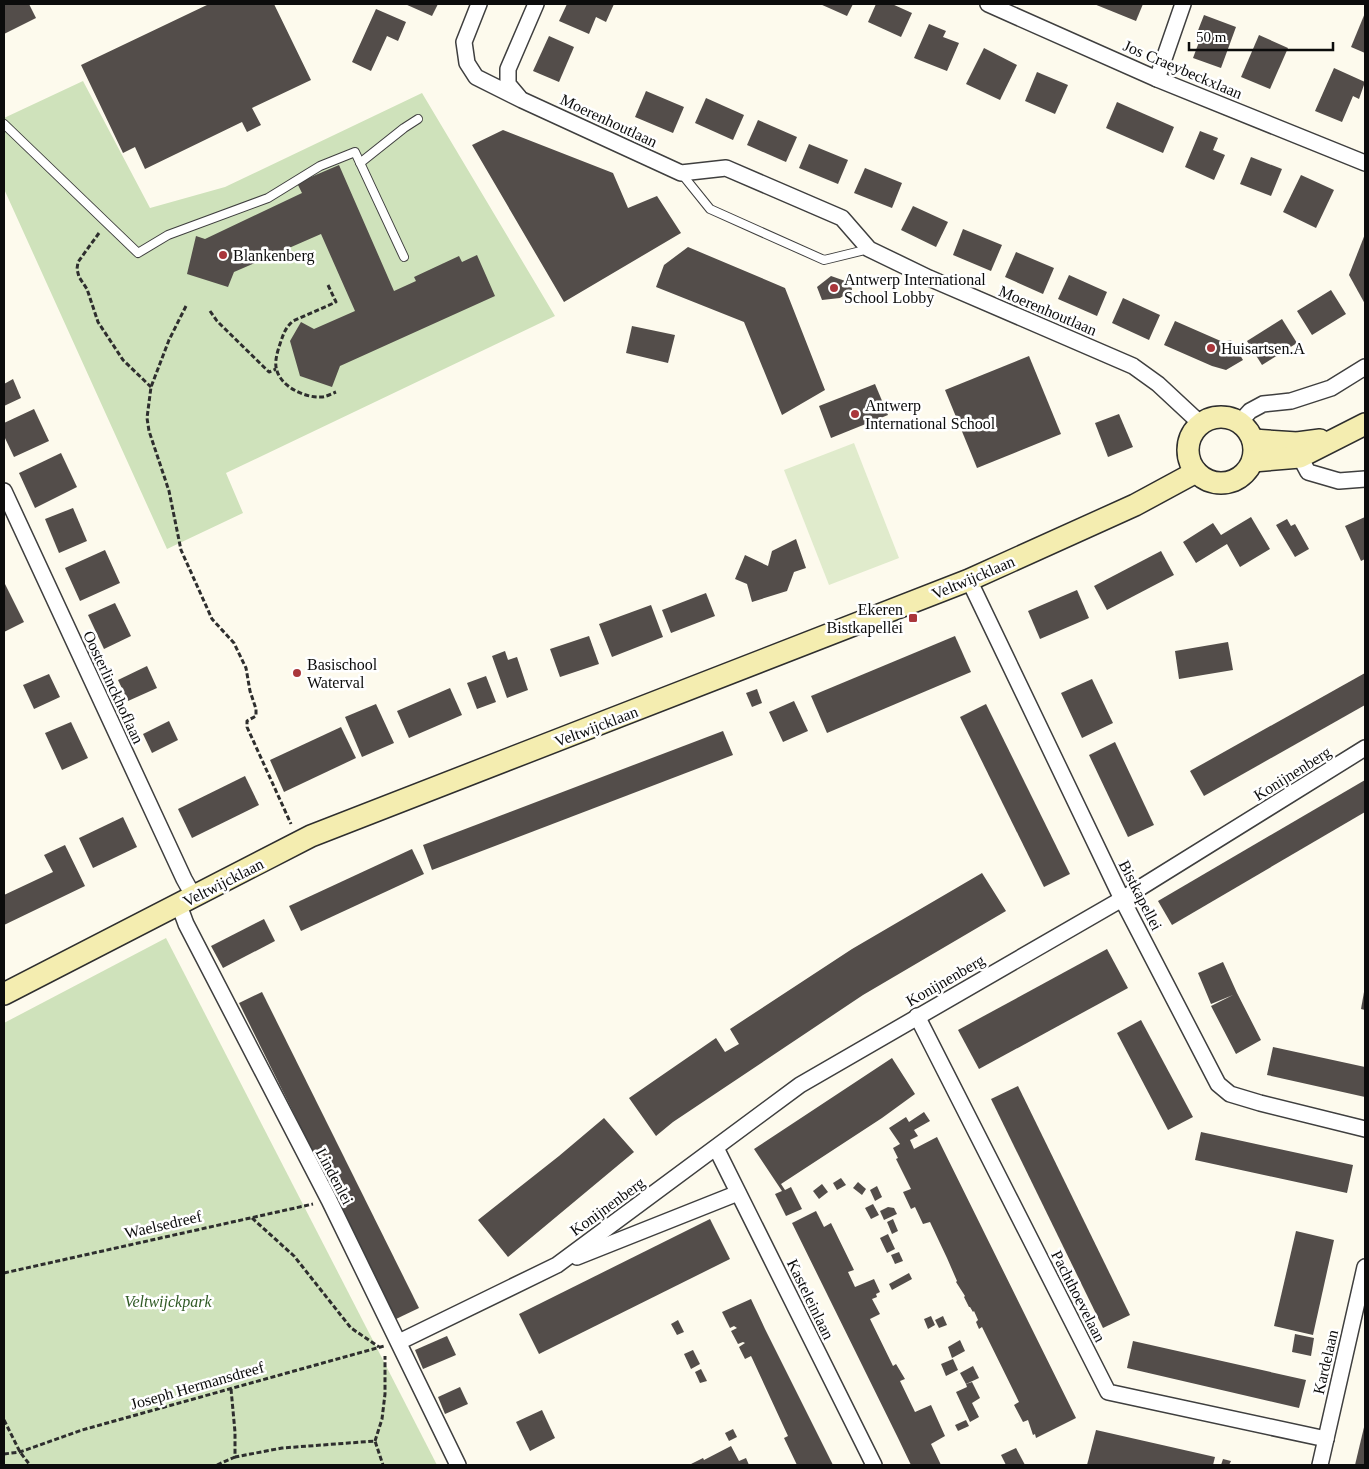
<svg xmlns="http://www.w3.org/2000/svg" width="1369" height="1469" font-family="Georgia,serif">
  <rect width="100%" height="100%" fill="#fdfaed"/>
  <g fill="#cfe2bb">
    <polygon points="83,81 150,208 225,187 422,93 555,316 226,473 243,513 167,549 4,189 4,118"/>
    <polygon points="166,938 437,1465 4,1465 4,1023"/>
  </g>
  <polygon fill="#e0ebcc" points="854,443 899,558 829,585 784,470"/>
  <g fill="#534d4a">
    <polygon points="4,4 29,4 36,18 4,34"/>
    <polygon points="209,4 274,4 311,80 252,108 261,125 247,132 242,122 145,169 135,147 123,153 81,65"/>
    <polygon points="405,4 438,4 432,16"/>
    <polygon points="567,4 614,4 606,22 596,17 589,34 559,21"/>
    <polygon points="820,4 853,4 847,16"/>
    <polygon points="876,4 892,4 912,13 901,37 868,22"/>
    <polygon points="1094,4 1143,4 1136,21"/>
    <polygon points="376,9 406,22 398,41 387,36 371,71 352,62"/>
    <polygon points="1365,13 1365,53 1351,47"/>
    <polygon points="1204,15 1236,27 1221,68 1193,58 1202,34 1197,33"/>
    <polygon points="929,24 946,31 943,37 959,43 947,71 914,58"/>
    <polygon points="1259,35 1288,48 1270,89 1241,77"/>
    <polygon points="549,36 574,47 559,82 533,71"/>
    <polygon points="984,48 1017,65 1000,100 966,84"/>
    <polygon points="1334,68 1365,82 1359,99 1353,96 1342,122 1315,111"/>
    <polygon points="1037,72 1068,85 1055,114 1025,101"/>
    <polygon points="646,91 684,107 673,133 635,117"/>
    <polygon points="706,98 744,115 733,140 695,123"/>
    <polygon points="1117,102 1174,127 1163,153 1106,128"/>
    <polygon points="758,120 797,137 786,162 747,145"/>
    <polygon points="503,130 613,173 628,208 657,196 681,233 564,302 472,145"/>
    <polygon points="1200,131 1218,138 1213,150 1225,155 1214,180 1185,167"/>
    <polygon points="809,144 848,160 838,184 799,168"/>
    <polygon points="1251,157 1282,169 1271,196 1240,184"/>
    <polygon points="339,165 394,291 416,281 414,277 459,256 462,262 477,255 495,296 340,366 332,387 300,376 290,341 301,322 314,329 355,311 321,234 234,272 228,287 187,274 196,236 205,239 302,193 297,183"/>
    <polygon points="865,168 902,183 892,208 854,193"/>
    <polygon points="1301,175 1334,190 1316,228 1283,212"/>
    <polygon points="913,206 948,222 936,247 901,230"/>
    <polygon points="963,229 1002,245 991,271 953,255"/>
    <polygon points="1365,234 1365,304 1349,275"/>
    <polygon points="688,247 785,288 825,390 782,415 744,322 656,287 664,265"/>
    <polygon points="1016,252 1054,268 1043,294 1005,277"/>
    <polygon points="1069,275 1107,292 1097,316 1058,299"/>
    <polygon points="831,276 851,283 852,290 840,298 822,300 817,287"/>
    <polygon points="1331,290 1346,314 1312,335 1297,311"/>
    <polygon points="1123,298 1160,315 1149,340 1112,323"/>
    <polygon points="1282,319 1297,343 1262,365 1247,341"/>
    <polygon points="1175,321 1223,342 1231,340 1243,360 1226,370 1212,366 1164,345"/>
    <polygon points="632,326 675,335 668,363 626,353"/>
    <polygon points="1029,356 1061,434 977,468 945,390"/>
    <polygon points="13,379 21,398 4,406 4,384"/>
    <polygon points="875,384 888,415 831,438 819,406"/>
    <polygon points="34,409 49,441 14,457 4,436 4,423"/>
    <polygon points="1119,414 1133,447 1108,457 1095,423"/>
    <polygon points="61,453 77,487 35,508 19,473"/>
    <polygon points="73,508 87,541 59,553 45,519"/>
    <polygon points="1251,517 1270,549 1240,567 1227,544 1196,563 1183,542 1213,523 1221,535"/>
    <polygon points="1365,517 1365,559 1361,561 1345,526"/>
    <polygon points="1287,519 1291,526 1295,524 1309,549 1295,557 1276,525"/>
    <polygon points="796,539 806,568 794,572 787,591 752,602 747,584 735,579 745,555 768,566 772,551"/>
    <polygon points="105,550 120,583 80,601 65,568"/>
    <polygon points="1161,551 1174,575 1107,610 1094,586"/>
    <polygon points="5,584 24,622 4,632 4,585"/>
    <polygon points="1077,590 1089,618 1040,639 1028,611"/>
    <polygon points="706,593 715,616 671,633 662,610"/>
    <polygon points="115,603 131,636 104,649 88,615"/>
    <polygon points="651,605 663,637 612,657 599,624"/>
    <polygon points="589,636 599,664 560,677 550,649"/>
    <polygon points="955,636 971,672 827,733 811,696"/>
    <polygon points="1228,642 1233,670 1179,679 1175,651"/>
    <polygon points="505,651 508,660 517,657 528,690 507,698 492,656"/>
    <polygon points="147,666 157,688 128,701 118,680"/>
    <polygon points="1365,673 1365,705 1204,796 1190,771"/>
    <polygon points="49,674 60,697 34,709 23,685"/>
    <polygon points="486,676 496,702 477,709 467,683"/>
    <polygon points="1092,679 1113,723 1082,738 1061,693"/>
    <polygon points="450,688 462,715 409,738 397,711"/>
    <polygon points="757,689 762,703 752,707 746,693"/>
    <polygon points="794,701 808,731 783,742 769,712"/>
    <polygon points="376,704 394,743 362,757 345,717"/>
    <polygon points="986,704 1070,874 1044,887 960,717"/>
    <polygon points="169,721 178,740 152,753 143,734"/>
    <polygon points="71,722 88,758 62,770 45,733"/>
    <polygon points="341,727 356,758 284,792 270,760"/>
    <polygon points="723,731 733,755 432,870 423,845"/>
    <polygon points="1115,742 1154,825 1128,837 1089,755"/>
    <polygon points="245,776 259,805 192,838 178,809"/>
    <polygon points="1365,780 1365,812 1172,925 1158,901"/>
    <polygon points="123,817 137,847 93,868 79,838"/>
    <polygon points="65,845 85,886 4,925 4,895 53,872 44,855"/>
    <polygon points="412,849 424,874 301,931 289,906"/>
    <polygon points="982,873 1006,911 863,995 673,1122 656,1136 629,1098 716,1038 725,1052 739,1044 730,1029 852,949"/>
    <polygon points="264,919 275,941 223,968 211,946"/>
    <polygon points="1107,949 1128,988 979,1069 958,1030"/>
    <polygon points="1223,962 1237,993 1261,1040 1236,1054 1211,1006 1233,995 1211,1004 1198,973"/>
    <polygon points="262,992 419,1308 396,1319 239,1003"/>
    <polygon points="1364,992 1365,993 1365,1010 1361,1009"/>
    <polygon points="1141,1020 1193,1117 1168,1130 1117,1033"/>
    <polygon points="1273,1047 1365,1067 1365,1097 1267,1075"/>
    <polygon points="892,1058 915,1094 882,1118 781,1184 785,1190 791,1187 802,1209 786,1216 775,1194 782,1191 754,1149"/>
    <polygon points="1018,1086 1130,1315 1103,1328 991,1099"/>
    <polygon points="924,1112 930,1121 914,1130 918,1136 910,1140 914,1149 937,1137 1076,1418 1036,1438 1035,1434 1033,1435 1028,1420 1023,1422 1014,1405 1019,1402 982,1327 979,1329 976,1322 978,1320 974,1311 973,1312 970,1307 969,1307 964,1297 965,1296 956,1282 957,1281 947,1258 930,1222 923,1224 915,1207 911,1209 903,1192 911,1189 896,1159 898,1158 893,1148 900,1144 889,1128 906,1117 909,1122"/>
    <polygon points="604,1118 634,1152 508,1257 478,1220 559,1156"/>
    <polygon points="1201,1132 1353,1165 1347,1193 1195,1160"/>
    <polygon points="841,1178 846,1185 837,1190 833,1183"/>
    <polygon points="858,1182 866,1189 862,1195 853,1188"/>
    <polygon points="822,1184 828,1192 819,1199 813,1191"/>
    <polygon points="877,1186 882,1197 875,1201 870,1190"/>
    <polygon points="873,1204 879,1215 871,1219 865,1208"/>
    <polygon points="888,1207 894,1208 897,1214 884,1220 880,1211"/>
    <polygon points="816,1211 824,1227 831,1223 854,1270 848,1272 855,1287 874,1279 880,1292 876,1294 877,1297 872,1299 880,1314 870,1319 893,1366 896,1364 905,1379 900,1381 915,1412 931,1405 945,1436 931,1444 941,1465 911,1465 899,1440 792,1223"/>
    <polygon points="710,1219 730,1259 539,1354 519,1314"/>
    <polygon points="893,1219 898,1231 892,1234 887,1222"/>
    <polygon points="1296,1231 1334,1240 1313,1335 1274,1326"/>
    <polygon points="888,1234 895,1249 887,1253 880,1238"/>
    <polygon points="899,1252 903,1261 895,1264 891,1255"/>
    <polygon points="909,1273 912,1279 892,1290 889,1284"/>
    <polygon points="751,1299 765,1329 833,1465 797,1465 784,1438 788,1436 752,1358 751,1356 745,1359 739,1347 745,1343 743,1342 738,1344 731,1331 737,1328 734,1326 730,1328 722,1312"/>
    <polygon points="931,1316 935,1325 928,1329 924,1319"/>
    <polygon points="943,1316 947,1325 939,1328 935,1320"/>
    <polygon points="678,1320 684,1332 677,1335 671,1324"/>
    <polygon points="1295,1334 1314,1338 1311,1356 1292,1352"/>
    <polygon points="447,1336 456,1355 423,1369 415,1350"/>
    <polygon points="960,1340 965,1351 952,1358 948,1347"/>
    <polygon points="1133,1341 1306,1380 1299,1408 1127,1368"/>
    <polygon points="693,1350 700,1364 691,1369 684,1354"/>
    <polygon points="953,1359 958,1370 946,1376 941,1364"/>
    <polygon points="973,1366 979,1378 966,1384 960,1373"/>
    <polygon points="701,1369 707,1381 700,1383 695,1372"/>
    <polygon points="972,1382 980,1398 972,1403 979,1417 970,1422 956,1392 967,1387 966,1384"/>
    <polygon points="460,1387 468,1404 445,1414 438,1397"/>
    <polygon points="542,1410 555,1438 530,1451 516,1422"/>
    <polygon points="966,1420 969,1426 958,1431 955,1425"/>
    <polygon points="1365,1423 1365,1465 1355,1465"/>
    <polygon points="733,1429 737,1437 729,1441 725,1433"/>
    <polygon points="1096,1430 1215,1457 1213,1465 1087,1465"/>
    <polygon points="731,1446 739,1461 746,1458 749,1465 689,1465 703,1458 704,1460"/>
    <polygon points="1016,1448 1025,1465 1006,1465 1001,1455"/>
    <polygon points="1223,1459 1231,1461 1229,1465 1221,1465"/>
  </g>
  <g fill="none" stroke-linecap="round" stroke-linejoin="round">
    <defs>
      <g id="lane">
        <polyline points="4,124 138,253 168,235 268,198 320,166 355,152 404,257"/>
        <polyline points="360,163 404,128 418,119"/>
        <polyline points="681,173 710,209 824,260 869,249"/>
      </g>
      <g id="street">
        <polyline points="479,4 464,42 467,63 476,77 522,100 681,173 726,168 842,218 869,249 929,278 1133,366 1158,384 1201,424"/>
        <polyline points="988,4 1157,79 1365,163"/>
        <polyline points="1157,79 1183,4"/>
        <polyline points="519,97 508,84 508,69 536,4"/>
        <polyline points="1240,422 1250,411 1263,404 1291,401 1331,388 1365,367"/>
        <polyline points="1300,457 1308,472 1339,481 1365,479"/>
        <polyline points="4,491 184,879 194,897"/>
        <polyline points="969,580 1122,899 1218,1084 1230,1094 1260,1103 1365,1129"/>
        <polyline points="179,905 186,924 329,1200 458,1465"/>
        <polyline points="917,1016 1108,1392 1326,1439"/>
        <polyline points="716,1148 874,1465"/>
        <polyline points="577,1257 738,1193"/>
        <polyline points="399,1342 557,1265 800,1085 1122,899 1365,748"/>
        <polyline points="1320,1465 1365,1267"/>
      </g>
      <g id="secondary">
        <circle cx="1221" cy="450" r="33"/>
        <polyline points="1253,440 1297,443 1320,440"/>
        <polyline points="1253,461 1300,457 1365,424"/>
        <polyline points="4,994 311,836 969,580 1135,505 1196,472"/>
      </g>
    </defs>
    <use href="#lane" stroke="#3f3f3f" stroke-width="10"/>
    <use href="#street" stroke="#3f3f3f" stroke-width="18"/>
    <use href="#secondary" stroke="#2e2e2e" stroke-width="24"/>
    <g stroke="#2e2e2e" stroke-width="3" stroke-dasharray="5 2.5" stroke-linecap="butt">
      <polyline points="99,233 78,262 77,269 79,277 87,289 98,322 123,360 151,387"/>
      <path d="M328,285L336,302L293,321C285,328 283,335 280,344C277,353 274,363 277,371C282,387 305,398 321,397C326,397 331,394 336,392"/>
      <polyline points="186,306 169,340 151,387 147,418 149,431 169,491 181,550 212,619 234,643 246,668 250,691 256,709 256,716 247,721 247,727 291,824"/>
      <polyline points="210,311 217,321 269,372 276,369"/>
      <polyline points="252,1218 294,1256 351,1328 379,1347"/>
      <polyline points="4,1273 313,1204"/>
      <polyline points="231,1389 235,1432 235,1457 282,1448 375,1441 383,1465"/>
      <polyline points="4,1420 20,1452 30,1465"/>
      <polyline points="375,1441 382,1419 385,1394 385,1356"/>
      <polyline points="4,1454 20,1452 82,1430 384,1346"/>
      <polyline points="217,1465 235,1457"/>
    </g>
    <use href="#lane" stroke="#fff" stroke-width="8"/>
    <use href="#street" stroke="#fff" stroke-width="15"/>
    <use href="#secondary" stroke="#f4edb0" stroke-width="21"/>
  </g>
  <g fill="#a9363b" stroke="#fff" stroke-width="2">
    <circle cx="223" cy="255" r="5"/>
    <circle cx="834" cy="288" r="5"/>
    <circle cx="1211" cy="348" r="5"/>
    <circle cx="855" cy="414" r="5"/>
    <rect x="908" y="613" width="10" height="10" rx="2.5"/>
    <circle cx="297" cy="673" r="5"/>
  </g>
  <g text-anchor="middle" stroke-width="5" stroke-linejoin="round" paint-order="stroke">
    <g font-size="16" fill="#0c0c0c" stroke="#fff">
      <text transform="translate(1183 69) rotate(23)" y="6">Jos Craeybeckxlaan</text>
      <text transform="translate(609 120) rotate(25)" y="6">Moerenhoutlaan</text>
      <text transform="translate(1048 310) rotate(23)" y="6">Moerenhoutlaan</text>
      <text transform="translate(973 577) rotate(-23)" y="6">Veltwijcklaan</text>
      <text transform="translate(114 687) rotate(65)" y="6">Oosterlinckhoflaan</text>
      <text transform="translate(596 726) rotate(-21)" y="6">Veltwijcklaan</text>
      <text transform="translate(1292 773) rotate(-32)" y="6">Konijnenberg</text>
      <text transform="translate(223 882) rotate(-27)" y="6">Veltwijcklaan</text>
      <text transform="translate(1141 895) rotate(63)" y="6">Bistkapellei</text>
      <text transform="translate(945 980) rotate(-30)" y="6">Konijnenberg</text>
      <text transform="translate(335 1176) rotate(62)" y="6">Lindenlei</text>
      <text transform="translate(607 1206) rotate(-36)" y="6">Konijnenberg</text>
      <text transform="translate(163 1224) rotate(-13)" y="6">Waelsedreef</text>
      <text transform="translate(1079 1296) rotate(63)" y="6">Pachthoevelaan</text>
      <text transform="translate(811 1299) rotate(64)" y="6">Kasteleinlaan</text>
      <text transform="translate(1325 1362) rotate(-77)" y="6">Kardelaan</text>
      <text transform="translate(197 1385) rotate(-16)" y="6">Joseph Hermansdreef</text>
    </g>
    <g font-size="16" fill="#0c0c0c" stroke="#fff" text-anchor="start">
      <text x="233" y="261">Blankenberg</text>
      <text x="844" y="285">Antwerp International<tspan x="844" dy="18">School Lobby</tspan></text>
      <text x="1221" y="354">Huisartsen.A</text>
      <text x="865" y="411">Antwerp<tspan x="865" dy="18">International School</tspan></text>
      <text x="903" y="615" text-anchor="end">Ekeren<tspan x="903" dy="18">Bistkapellei</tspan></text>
      <text x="307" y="670">Basischool<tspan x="307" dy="18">Waterval</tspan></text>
    </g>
    <g font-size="16" font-style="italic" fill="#305a25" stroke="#fff">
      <text x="168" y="1307">Veltwijckpark</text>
    </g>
  </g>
  <rect width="1369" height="1469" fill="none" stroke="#0c0c0c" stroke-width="10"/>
  <path d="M1189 42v8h144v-8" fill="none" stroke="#0c0c0c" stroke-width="2.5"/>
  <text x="1196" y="42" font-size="15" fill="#0c0c0c" stroke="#ffffff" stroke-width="4" paint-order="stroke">50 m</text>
</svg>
